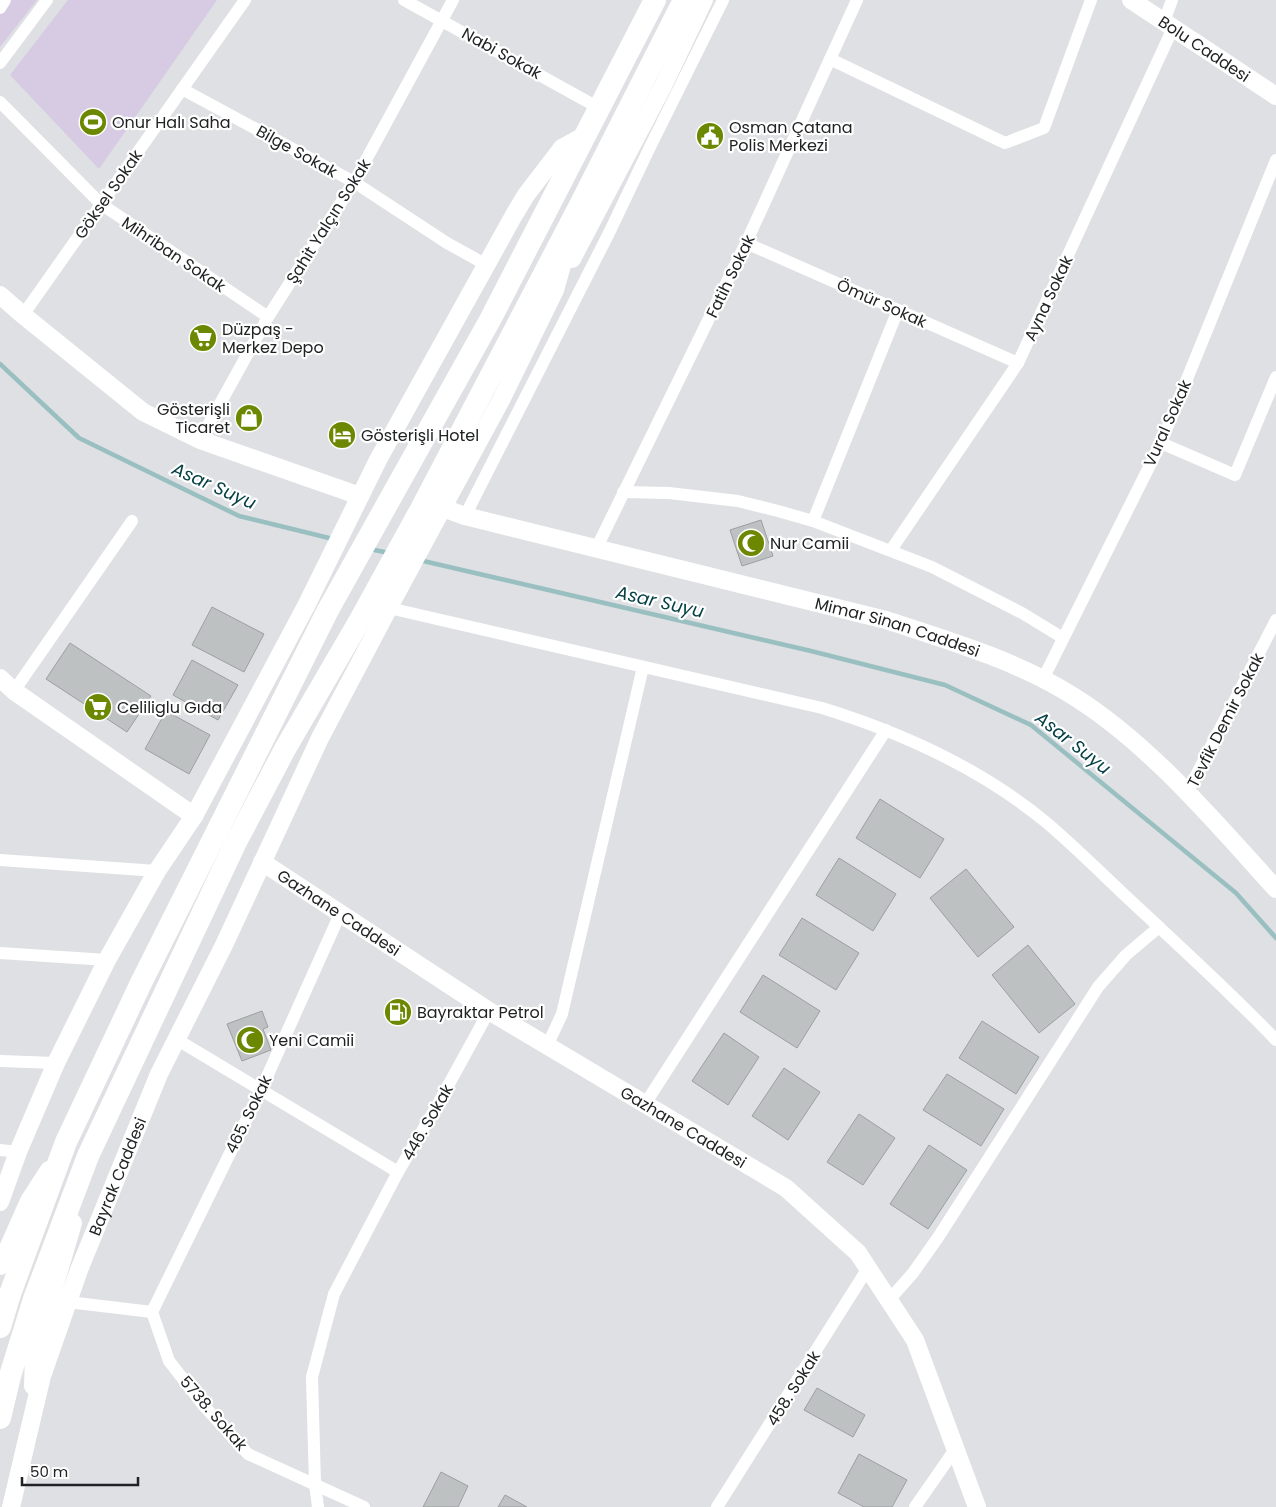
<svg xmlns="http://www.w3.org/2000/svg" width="1276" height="1507" font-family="Poppins,sans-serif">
  <rect width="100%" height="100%" fill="#dee0e3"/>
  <g fill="#d7cbe4">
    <polygon points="0,0 37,0 0,47"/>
    <polygon points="68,0 217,0 99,169 10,75"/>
  </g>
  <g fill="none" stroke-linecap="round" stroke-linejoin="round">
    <g stroke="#99bfc1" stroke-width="4.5">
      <polyline points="0,364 79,438 239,516 333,539"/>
      <polyline points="370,549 389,553"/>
      <polyline points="419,560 811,651 945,685 1031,725 1236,893 1276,938"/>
    </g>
  </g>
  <g fill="#bec1c2" stroke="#9c9fa0">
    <polygon points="761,520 773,556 742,566 730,530"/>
    <polygon points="212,607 264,634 244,672 192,645"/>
    <polygon points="70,643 151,696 127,732 46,679"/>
    <polygon points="192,660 238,685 218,720 173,695"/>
    <polygon points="166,711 210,735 189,774 145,749"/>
    <polygon points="880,799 944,839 920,878 856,838"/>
    <polygon points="839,858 896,894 873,931 816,895"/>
    <polygon points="966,869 1014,927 978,957 930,898"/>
    <polygon points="802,918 859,953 836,990 779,955"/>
    <polygon points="1028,945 1075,1004 1039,1033 992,975"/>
    <polygon points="763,975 820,1011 797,1048 740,1012"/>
    <polygon points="262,1011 268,1027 263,1029 271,1050 242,1061 227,1024"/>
    <polygon points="982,1021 1039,1057 1016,1094 959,1058"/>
    <polygon points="724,1033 759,1057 728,1105 692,1081"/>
    <polygon points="784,1068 820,1092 788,1140 752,1116"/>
    <polygon points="947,1074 1004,1109 981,1146 923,1110"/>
    <polygon points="859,1114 895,1138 863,1185 827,1162"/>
    <polygon points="929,1145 967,1170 928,1229 890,1204"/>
    <polygon points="817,1388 865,1415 853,1437 804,1410"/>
    <polygon points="859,1454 907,1480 892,1507 864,1507 838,1493"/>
    <polygon points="441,1472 468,1486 458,1507 423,1507"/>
    <polygon points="505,1495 527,1507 498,1507"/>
  </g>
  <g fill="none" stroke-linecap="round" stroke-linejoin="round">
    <g stroke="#fff" stroke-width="12">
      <polyline points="404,0 599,108"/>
      <polyline points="0,8 5,0"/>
      <polyline points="1164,22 1172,0"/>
      <polyline points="830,59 1005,143 1044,128 1091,0"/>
      <polyline points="0,63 47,0"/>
      <polyline points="182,89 354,182 447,243 485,264"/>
      <polyline points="0,102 101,204 268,317"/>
      <polyline points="746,243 1018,363"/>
      <polyline points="23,315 245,0"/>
      <polyline points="200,440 268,317 354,182 453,0"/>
      <polyline points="1161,443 1235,475 1276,377"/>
      <polyline points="623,492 669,493 738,501 778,511 813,521 932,567 1022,613 1063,638"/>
      <polyline points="465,516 609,233 650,147 723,0"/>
      <polyline points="813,521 898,310"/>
      <polyline points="596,549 746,243 857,0"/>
      <polyline points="891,550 1018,363 1173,28"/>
      <path d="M389,608L822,708C903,733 982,769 1047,823C1081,852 1112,884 1145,914C1189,955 1234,996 1276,1040"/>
      <polyline points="1043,679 1161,443 1276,160"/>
      <polyline points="14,691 132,521"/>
      <polyline points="1187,793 1276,620"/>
      <polyline points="0,860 157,871"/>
      <polyline points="0,953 107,960"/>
      <polyline points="176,1039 398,1172"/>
      <polyline points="547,1046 562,1014 643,667"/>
      <polyline points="0,1061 56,1063"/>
      <polyline points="645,1104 886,730"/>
      <polyline points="0,1150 18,1152"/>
      <polyline points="889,1300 913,1273 939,1236 1098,987 1126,955 1159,927"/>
      <polyline points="68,1302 152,1312"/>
      <polyline points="152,1312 261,1090 340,914"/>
      <polyline points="152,1312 169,1361 204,1406 248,1454 364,1507"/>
      <polyline points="318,1507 315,1484 312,1377 334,1294 398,1172 438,1104 489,1011"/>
      <polyline points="717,1507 868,1268"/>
      <polyline points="915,1507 956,1448"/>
    </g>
    <g stroke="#fff" stroke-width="18">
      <path id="s1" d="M1131,0L1276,96"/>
      <polyline points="572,259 663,86 704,0"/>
      <polyline points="0,295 23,315 143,412 200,440 360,496"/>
      <path id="s2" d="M443,508L465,516L886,620C947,640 1018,661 1073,696C1150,744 1215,822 1276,889"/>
      <polyline points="0,678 14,691 194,816"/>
      <path id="s3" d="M262,862L489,1011L786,1188L858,1253L915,1340L977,1507"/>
      <polyline points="0,1202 18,1152 56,1063 107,960 157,871 194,816 306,606 378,460 514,215 526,195 562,148 584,136"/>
      <polyline points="0,1266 29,1201 49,1170"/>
      <polyline points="33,1386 34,1356 73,1223"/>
      <path id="s4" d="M11,1507L42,1376L79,1270L159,1074L224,945L320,738L395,596L501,400L555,290L570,237"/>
    </g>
    <g stroke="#fff" stroke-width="22">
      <polyline points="0,1327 10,1294 66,1142 141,983 328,610 490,320 655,0"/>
      <polyline points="0,1418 10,1376 34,1299 88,1156 235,844 285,749 360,620 421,509 579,207 684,0"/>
    </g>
  </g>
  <defs>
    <symbol id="stadium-disc" viewBox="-11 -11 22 22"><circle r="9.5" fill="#6b8800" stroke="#fff"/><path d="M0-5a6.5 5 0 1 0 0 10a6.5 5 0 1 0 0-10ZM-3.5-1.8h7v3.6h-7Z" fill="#fff"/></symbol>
    <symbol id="civic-disc" viewBox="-11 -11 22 22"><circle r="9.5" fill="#6b8800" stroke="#fff"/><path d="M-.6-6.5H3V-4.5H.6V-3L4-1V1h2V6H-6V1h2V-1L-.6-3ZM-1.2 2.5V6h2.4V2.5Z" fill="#fff"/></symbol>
    <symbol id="supermarket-disc" viewBox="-11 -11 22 22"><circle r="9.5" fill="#6b8800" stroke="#fff"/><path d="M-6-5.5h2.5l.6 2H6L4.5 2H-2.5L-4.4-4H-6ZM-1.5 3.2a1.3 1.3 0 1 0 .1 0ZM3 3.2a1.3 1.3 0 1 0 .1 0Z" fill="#fff"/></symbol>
    <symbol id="shop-disc" viewBox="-11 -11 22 22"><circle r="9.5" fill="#6b8800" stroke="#fff"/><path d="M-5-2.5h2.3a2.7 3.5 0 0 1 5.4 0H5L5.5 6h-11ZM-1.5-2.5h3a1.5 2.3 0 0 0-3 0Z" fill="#fff"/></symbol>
    <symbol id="hotel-disc" viewBox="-11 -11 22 22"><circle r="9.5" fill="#6b8800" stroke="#fff"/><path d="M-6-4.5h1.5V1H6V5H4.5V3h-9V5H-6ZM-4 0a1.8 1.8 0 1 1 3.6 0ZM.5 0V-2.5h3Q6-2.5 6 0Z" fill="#fff"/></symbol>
    <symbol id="mosque-disc" viewBox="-11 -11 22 22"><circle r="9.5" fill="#6b8800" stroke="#fff"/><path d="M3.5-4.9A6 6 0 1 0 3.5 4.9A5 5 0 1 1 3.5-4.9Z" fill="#fff"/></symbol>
    <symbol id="fuel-disc" viewBox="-11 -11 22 22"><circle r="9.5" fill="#6b8800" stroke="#fff"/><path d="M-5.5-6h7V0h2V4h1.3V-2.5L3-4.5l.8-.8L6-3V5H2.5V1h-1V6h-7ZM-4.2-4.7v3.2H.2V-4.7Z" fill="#fff"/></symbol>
  </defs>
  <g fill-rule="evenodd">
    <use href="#stadium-disc" x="77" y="106" width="32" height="32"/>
    <use href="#civic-disc" x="694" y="120" width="32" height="32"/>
    <use href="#supermarket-disc" x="187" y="322" width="32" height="32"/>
    <use href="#shop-disc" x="233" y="402" width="32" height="32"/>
    <use href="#hotel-disc" x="326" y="419" width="32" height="32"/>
    <use href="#mosque-disc" x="735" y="527" width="32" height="32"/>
    <use href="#supermarket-disc" x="82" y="691" width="32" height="32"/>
    <use href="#fuel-disc" x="382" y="996" width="32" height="32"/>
    <use href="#mosque-disc" x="234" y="1024" width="32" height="32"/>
  </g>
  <g text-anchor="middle" stroke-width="4.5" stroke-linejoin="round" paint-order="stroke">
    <g font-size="16" fill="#212223" stroke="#fff">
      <text dy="6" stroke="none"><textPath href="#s1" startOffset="88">Bolu Caddesi</textPath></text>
      <text transform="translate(502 53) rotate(29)" y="6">Nabi Sokak</text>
      <text transform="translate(297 151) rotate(29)" y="6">Bilge Sokak</text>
      <text transform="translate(108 194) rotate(-55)" y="6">Göksel Sokak</text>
      <text transform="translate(328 221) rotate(-58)" y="6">Şahit Yalçın Sokak</text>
      <text transform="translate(174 254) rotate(34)" y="6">Mihriban Sokak</text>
      <text transform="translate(730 276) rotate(-64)" y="6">Fatih Sokak</text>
      <text transform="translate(1048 298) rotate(-65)" y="6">Ayna Sokak</text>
      <text transform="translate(882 303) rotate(24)" y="6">Ömür Sokak</text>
      <text transform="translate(1167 423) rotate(-66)" y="6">Vural Sokak</text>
      <text dy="6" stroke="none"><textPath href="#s2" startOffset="470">Mimar Sinan Caddesi</textPath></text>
      <text transform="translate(1225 720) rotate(-63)" y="6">Tevfik Demir Sokak</text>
      <text dy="6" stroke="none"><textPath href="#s3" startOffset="92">Gazhane Caddesi</textPath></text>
      <text transform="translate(248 1114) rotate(-64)" y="6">465. Sokak</text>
      <text transform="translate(427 1122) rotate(-60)" y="6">446. Sokak</text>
      <text dy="6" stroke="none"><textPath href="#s3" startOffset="498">Gazhane Caddesi</textPath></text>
      <text dy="6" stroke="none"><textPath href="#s4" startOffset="348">Bayrak Caddesi</textPath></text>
      <text transform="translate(793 1388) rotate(-58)" y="6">458. Sokak</text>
      <text transform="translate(214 1413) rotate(49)" y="6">5738. Sokak</text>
    </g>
    <g font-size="16" fill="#212223" stroke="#fff" text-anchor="start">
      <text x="112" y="128">Onur Halı Saha</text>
      <text x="729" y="133">Osman Çatana<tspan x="729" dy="18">Polis Merkezi</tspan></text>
      <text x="222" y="335">Düzpaş -<tspan x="222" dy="18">Merkez Depo</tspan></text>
      <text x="230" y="415" text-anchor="end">Gösterişli<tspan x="230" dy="18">Ticaret</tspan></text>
      <text x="361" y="441">Gösterişli Hotel</text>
      <text x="770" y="549">Nur Camii</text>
      <text x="117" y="713">Celiliglu Gıda</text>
      <text x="417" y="1018">Bayraktar Petrol</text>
      <text x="269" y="1046">Yeni Camii</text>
    </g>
    <g font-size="18" font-style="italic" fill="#054145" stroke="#fff">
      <text transform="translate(214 486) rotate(24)" y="6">Asar Suyu</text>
      <text transform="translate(660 602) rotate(13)" y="6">Asar Suyu</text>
      <text transform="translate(1073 743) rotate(38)" y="6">Asar Suyu</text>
    </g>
  </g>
  <path d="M22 1477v8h116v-8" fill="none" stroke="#212223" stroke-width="2.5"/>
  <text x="30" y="1477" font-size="15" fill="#212223" stroke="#ffffff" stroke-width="4" paint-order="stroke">50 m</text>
</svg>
